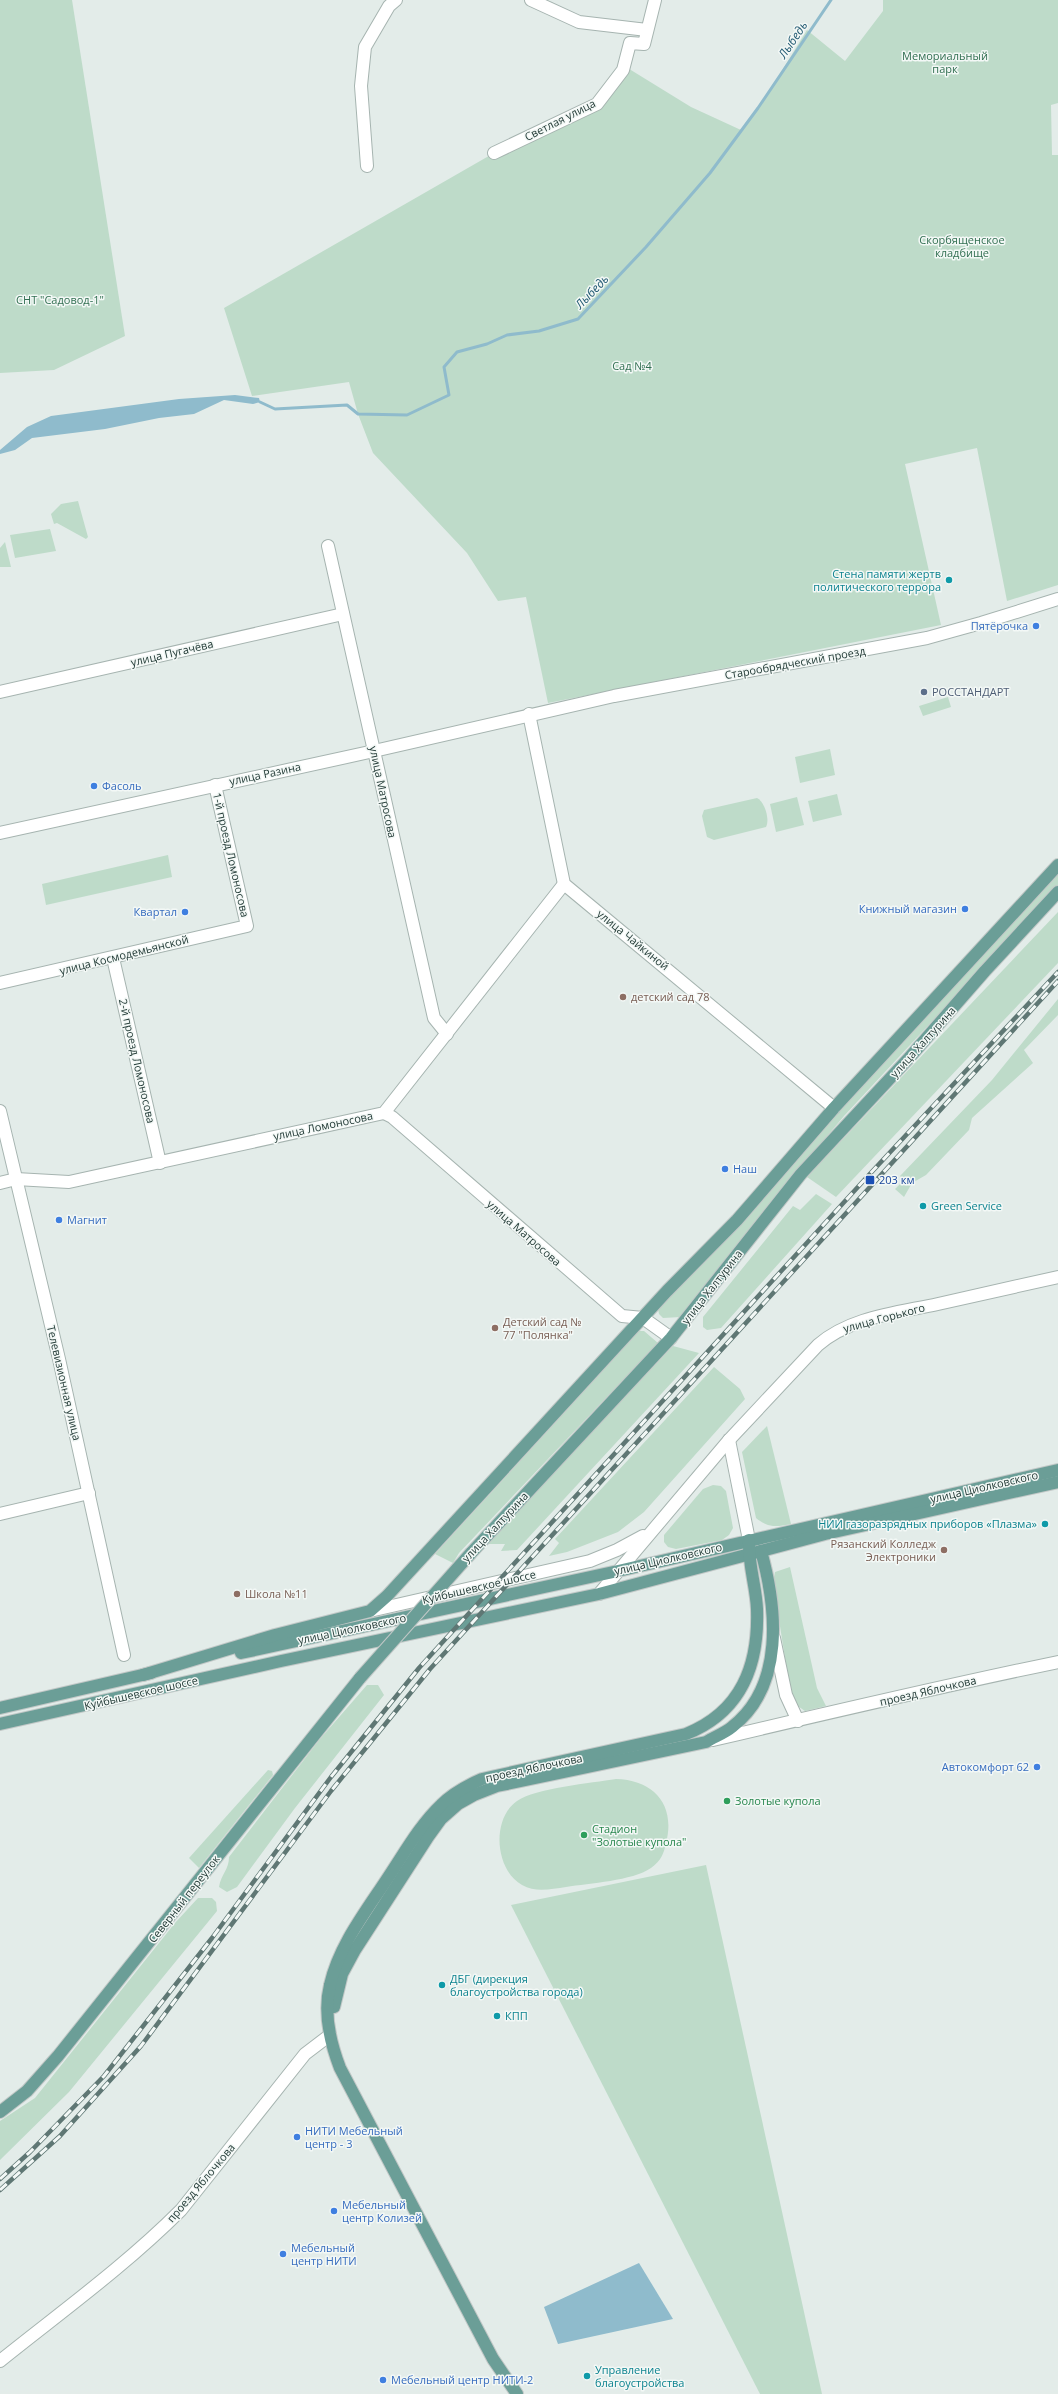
<svg xmlns="http://www.w3.org/2000/svg" width="1058" height="2394" font-family="'Open Sans',sans-serif">
  <rect width="100%" height="100%" fill="#e3ece9"/>
  <g fill="#bedbc9">
    <polygon points="0,0 72,0 125,336 54,370 0,373"/>
    <polygon points="883,0 1058,0 1058,103 1051,105 1052,155 1058,155 1058,585 1007,601 977,448 905,464 941,625 548,703 526,597 498,601 467,553 373,453 358,414 349,382 252,396 224,308 494,153 596,104 626,67 691,107 741,130 767,95 807,30 845,61 883,11"/>
    <polygon points="78,501 88,537 86,539 57,523 54,524 51,514 61,504"/>
    <polygon points="50,529 56,551 15,558 10,535"/>
    <polygon points="5,542 11,567 0,567 0,548"/>
    <polygon points="948,697 951,707 923,716 919,706"/>
    <polygon points="830,749 835,775 800,783 795,757"/>
    <polygon points="837,794 842,815 813,822 808,801"/>
    <polygon points="797,797 804,825 776,832 770,804"/>
    <path d="M757,798C765,802 770,820 766,827L714,840L707,837L702,816L704,810Z"/>
    <polygon points="168,855 172,877 46,905 42,884"/>
    <polygon points="1058,872 1058,886 844,1116 796,1173 681,1317 663,1318 659,1314 658,1309 832,1116"/>
    <polygon points="1058,912 1058,963 836,1197 807,1177"/>
    <polygon points="1058,999 1058,1015 1024,1050 1033,1063 972,1118 969,1130 926,1175 912,1183 904,1197 895,1189 904,1180 900,1176 992,1080"/>
    <polygon points="816,1194 832,1204 721,1328 707,1330 703,1327 703,1317 793,1206 800,1210"/>
    <polygon points="639,1331 644,1331 658,1343 459,1553 453,1563 435,1554"/>
    <polygon points="673,1346 699,1353 517,1550 501,1551 505,1544 486,1544"/>
    <polygon points="714,1367 740,1389 745,1399 644,1512 618,1532 567,1552 549,1556 559,1543 555,1539"/>
    <path d="M767,1426L791,1524C776,1527 768,1528 756,1518L742,1452Z"/>
    <polygon points="713,1485 721,1486 726,1491 733,1528 729,1535 722,1540 676,1549 668,1547 664,1542 664,1535 703,1489"/>
    <polygon points="790,1567 817,1688 826,1706 805,1711 792,1702 773,1582 775,1572"/>
    <path d="M367,1685H378L384,1695L295,1808L237,1887L227,1892L219,1887C221,1874 229,1870 229,1857L320,1739Z"/>
    <polygon points="268,1770 272,1771 273,1775 199,1868 189,1858"/>
    <path d="M616,1779C654,1780 676,1805 666,1843C664,1853 661,1861 651,1868C632,1881 590,1883 566,1887C551,1889 536,1893 522,1885C495,1870 491,1819 517,1801C535,1788 592,1783 616,1779Z"/>
    <polygon points="706,1865 822,2394 760,2394 511,1905"/>
    <polygon points="198,1898 212,1898 216,1902 217,1911 69,2092 0,2160 0,2121 35,2098 175,1923"/>
  </g>
  <g fill="#8fbbcc">
    <polygon points="235,395 259,398 260,402 253,404 224,400 194,414 159,418 105,429 32,438 15,450 0,454 0,450 27,427 51,416 179,399"/>
    <polygon points="639,2263 673,2319 558,2344 544,2307"/>
  </g>
  <g fill="none" stroke-linecap="round" stroke-linejoin="round">
    <polyline stroke="#8fbbcc" stroke-width="3" points="260,402 275,409 347,405 358,414 407,415 449,395 444,367 457,352 487,344 507,335 539,331 578,319 646,247 710,173 758,108 831,0"/>
    <defs>
      <g id="minor">
        <polyline points="531,0 579,22 647,30"/>
        <polyline points="494,153 597,104 623,70 630,43 644,44 655,0"/>
        <polyline points="367,166 361,86 365,47 389,6 396,0"/>
        <polyline points="328,546 434,1018 447,1034"/>
        <polyline points="0,692 343,614"/>
        <polyline points="529,714 564,884 834,1108"/>
        <polyline points="0,833 374,751 614,696 927,638 981,623 1058,599"/>
        <polyline points="113,958 160,1163"/>
        <polyline points="0,983 247,926 215,785"/>
        <polyline points="0,1111 59,1359 124,1655"/>
        <polyline points="384,1113 392,1117 622,1316 643,1318 671,1338"/>
        <polyline points="0,1183 16,1179 69,1182 384,1113 564,884"/>
        <polyline points="729,1440 749,1540"/>
        <polyline points="0,1514 89,1493"/>
        <path d="M599,1594L729,1440L818,1345C850,1317 897,1313 938,1304C978,1295 1018,1286 1058,1277"/>
        <polyline points="370,1611 590,1561 617,1550 643,1536"/>
        <polyline points="774,1638 786,1695 798,1721"/>
        <path d="M713,1740C827,1713 943,1686 1058,1662"/>
        <path d="M0,2361C61,2312 125,2266 181,2210L305,2054L330,2035"/>
      </g>
      <g id="major">
        <polyline points="471,1553 671,1338 801,1174 909,1058 985,971 1058,892"/>
        <polyline points="241,1653 618,1571 1058,1470"/>
        <polyline points="143,1675 275,1635 370,1611 387,1596 667,1291 737,1220 834,1108 1058,865"/>
        <polyline points="0,1708 151,1673"/>
        <polyline points="0,1724 281,1661 599,1594 825,1534 1058,1482"/>
        <path d="M334,2007L342,1974L355,1950L428,1837L441,1819L458,1804L474,1795L497,1786L706,1742C714,1737 725,1733 732,1727C785,1686 777,1608 761,1551"/>
        <polyline points="0,2112 27,2091 58,2056 360,1678"/>
        <path d="M517,2394L493,2359L340,2068C330,2042 323,2013 330,1985C339,1945 367,1910 389,1876C405,1852 420,1825 441,1805C453,1793 466,1786 482,1779L686,1734C741,1712 759,1666 757,1609C756,1586 748,1564 749,1540"/>
      </g>
    </defs>
    <use href="#minor" stroke="#a6b4b0" stroke-width="14"/>
    <use href="#major" stroke="#c2c8c7" stroke-width="14"/>
    <use href="#minor" stroke="#fff" stroke-width="12"/>
    <use href="#major" stroke="#6b9e97" stroke-width="12"/>
    <defs>
      <g id="rail">
        <polyline points="0,2179 30,2152 104,2076 212,1938 331,1777 419,1668 867,1177 1058,972"/>
        <polyline points="0,2190 60,2136 141,2046 331,1791 430,1669 1058,981"/>
      </g>
    </defs>
    <use href="#rail" stroke="#5f7774" stroke-width="4.5"/>
    <use href="#rail" stroke="#f3f8f6" stroke-width="3" stroke-dasharray="9" stroke-linecap="butt"/>
    <defs>
      <polyline id="major-bridge" points="360,1678 471,1553"/>
    </defs>
    <use href="#major-bridge" stroke="#c2c8c7" stroke-width="14" stroke-linecap="butt"/>
    <use href="#major-bridge" stroke="#6b9e97" stroke-width="12"/>
  </g>
  <g fill="#0f9aa8" stroke="#f3f8f6" stroke-width="1.5">
    <circle cx="949" cy="580" r="4"/>
    <circle cx="923" cy="1206" r="4"/>
    <circle cx="1045" cy="1524" r="4"/>
    <circle cx="442" cy="1985" r="4"/>
    <circle cx="497" cy="2016" r="4"/>
    <circle cx="587" cy="2376" r="4"/>
  </g>
  <g fill="#3f7fe0" stroke="#f3f8f6" stroke-width="1.5">
    <circle cx="1036" cy="626" r="4"/>
    <circle cx="94" cy="786" r="4"/>
    <circle cx="965" cy="909" r="4"/>
    <circle cx="185" cy="912" r="4"/>
    <circle cx="725" cy="1169" r="4"/>
    <circle cx="59" cy="1220" r="4"/>
    <circle cx="1037" cy="1767" r="4"/>
    <circle cx="297" cy="2137" r="4"/>
    <circle cx="334" cy="2211" r="4"/>
    <circle cx="283" cy="2254" r="4"/>
    <circle cx="383" cy="2380" r="4"/>
  </g>
  <circle fill="#5c6f8a" stroke="#f3f8f6" stroke-width="1.5" cx="924" cy="692" r="4"/>
  <g fill="#8d6e63" stroke="#f3f8f6" stroke-width="1.5">
    <circle cx="623" cy="997" r="4"/>
    <circle cx="495" cy="1328" r="4"/>
    <circle cx="944" cy="1550" r="4"/>
    <circle cx="237" cy="1594" r="4"/>
  </g>
  <rect fill="#1a4fb4" stroke="#f3f8f6" stroke-width="1.5" x="865" y="1175" width="10" height="10" rx="2"/>
  <g fill="#2e9e5b" stroke="#f3f8f6" stroke-width="1.5">
    <circle cx="727" cy="1801" r="4"/>
    <circle cx="584" cy="1835" r="4"/>
  </g>
  <g text-anchor="middle" stroke-width="3" stroke-linejoin="round" paint-order="stroke">
    <g font-size="11" fill="#316f51" stroke="#f3f8f6">
      <text x="945" y="60">Мемориальный<tspan x="945" dy="13">парк</tspan></text>
      <text x="962" y="244">Скорбященское<tspan x="962" dy="13">кладбище</tspan></text>
      <text x="60" y="304">СНТ "Садовод-1"</text>
      <text x="632" y="370">Сад №4</text>
    </g>
    <g font-size="11" fill="#243c38" stroke="#f3f8f6">
      <text transform="translate(560 120) rotate(-27)" y="4">Светлая улица</text>
      <text transform="translate(172 653) rotate(-13)" y="4">улица Пугачёва</text>
      <text transform="translate(795 663) rotate(-10)" y="4">Старообрядческий проезд</text>
      <text transform="translate(265 774) rotate(-12)" y="4">улица Разина</text>
      <text transform="translate(383 792) rotate(78)" y="4">улица Матросова</text>
      <text transform="translate(231 855) rotate(77)" y="4">1-й проезд Ломоносова</text>
      <text transform="translate(633 940) rotate(39)" y="4">улица Чайкиной</text>
      <text transform="translate(124 955) rotate(-14)" y="4">улица Космодемьянской</text>
      <text transform="translate(923 1042) rotate(-48)" y="4">улица Халтурина</text>
      <text transform="translate(137 1061) rotate(77)" y="4">2-й проезд Ломоносова</text>
      <text transform="translate(323 1126) rotate(-12)" y="4">улица Ломоносова</text>
      <text transform="translate(524 1233) rotate(41)" y="4">улица Матросова</text>
      <text transform="translate(712 1287) rotate(-52)" y="4">улица Халтурина</text>
      <text transform="translate(884 1318) rotate(-15)" y="4">улица Горького</text>
      <text transform="translate(64 1383) rotate(77)" y="4">Телевизионная улица</text>
      <text transform="translate(984 1487) rotate(-13)" y="4">улица Циолковского</text>
      <text transform="translate(495 1527) rotate(-47)" y="4">улица Халтурина</text>
      <text transform="translate(668 1559) rotate(-13)" y="4">улица Циолковского</text>
      <text transform="translate(479 1587) rotate(-13)" y="4">Куйбышевское шоссе</text>
      <text transform="translate(352 1629) rotate(-12)" y="4">улица Циолковского</text>
      <text transform="translate(928 1691) rotate(-13)" y="4">проезд Яблочкова</text>
      <text transform="translate(141 1693) rotate(-13)" y="4">Куйбышевское шоссе</text>
      <text transform="translate(534 1768) rotate(-12)" y="4">проезд Яблочкова</text>
      <text transform="translate(184 1899) rotate(-52)" y="4">Северный переулок</text>
      <text transform="translate(201 2183) rotate(-50)" y="4">проезд Яблочкова</text>
    </g>
    <g font-size="11" fill="#0d838f" stroke="#f3f8f6" text-anchor="start">
      <text x="941" y="578" text-anchor="end">Стена памяти жертв<tspan x="941" dy="13">политического террора</tspan></text>
      <text x="931" y="1210">Green Service</text>
      <text x="1037" y="1528" text-anchor="end">НИИ газоразрядных приборов «Плазма»</text>
      <text x="450" y="1983">ДБГ (дирекция<tspan x="450" dy="13">благоустройства города)</tspan></text>
      <text x="505" y="2020">КПП</text>
      <text x="595" y="2374">Управление<tspan x="595" dy="13">благоустройства</tspan></text>
    </g>
    <g font-size="11" fill="#366cbe" stroke="#f3f8f6" text-anchor="start">
      <text x="1028" y="630" text-anchor="end">Пятёрочка</text>
      <text x="102" y="790">Фасоль</text>
      <text x="957" y="913" text-anchor="end">Книжный магазин</text>
      <text x="177" y="916" text-anchor="end">Квартал</text>
      <text x="733" y="1173">Наш</text>
      <text x="67" y="1224">Магнит</text>
      <text x="1029" y="1771" text-anchor="end">Автокомфорт 62</text>
      <text x="305" y="2135">НИТИ Мебельный<tspan x="305" dy="13">центр - 3</tspan></text>
      <text x="342" y="2209">Мебельный<tspan x="342" dy="13">центр Колизей</tspan></text>
      <text x="291" y="2252">Мебельный<tspan x="291" dy="13">центр НИТИ</tspan></text>
      <text x="391" y="2384">Мебельный центр НИТИ-2</text>
    </g>
    <g font-size="11" fill="#4e5e75" stroke="#f3f8f6" text-anchor="start">
      <text x="932" y="696">РОССТАНДАРТ</text>
    </g>
    <g font-size="11" fill="#785e54" stroke="#f3f8f6" text-anchor="start">
      <text x="631" y="1001">детский сад 78</text>
      <text x="503" y="1326">Детский сад №<tspan x="503" dy="13">77 "Полянка"</tspan></text>
      <text x="936" y="1548" text-anchor="end">Рязанский Колледж<tspan x="936" dy="13">Электроники</tspan></text>
      <text x="245" y="1598">Школа №11</text>
    </g>
    <g font-size="11" fill="#164399" stroke="#f3f8f6" text-anchor="start">
      <text x="879" y="1184">203 км</text>
    </g>
    <g font-size="11" fill="#27864d" stroke="#f3f8f6" text-anchor="start">
      <text x="735" y="1805">Золотые купола</text>
      <text x="592" y="1833">Стадион<tspan x="592" dy="13">"Золотые купола"</tspan></text>
    </g>
    <g font-size="12" font-style="italic" fill="#235b73" stroke="#f3f8f6">
      <text transform="translate(793 40) rotate(-56)" y="4">Лыбедь</text>
      <text transform="translate(592 292) rotate(-46)" y="4">Лыбедь</text>
    </g>
  </g>
</svg>
